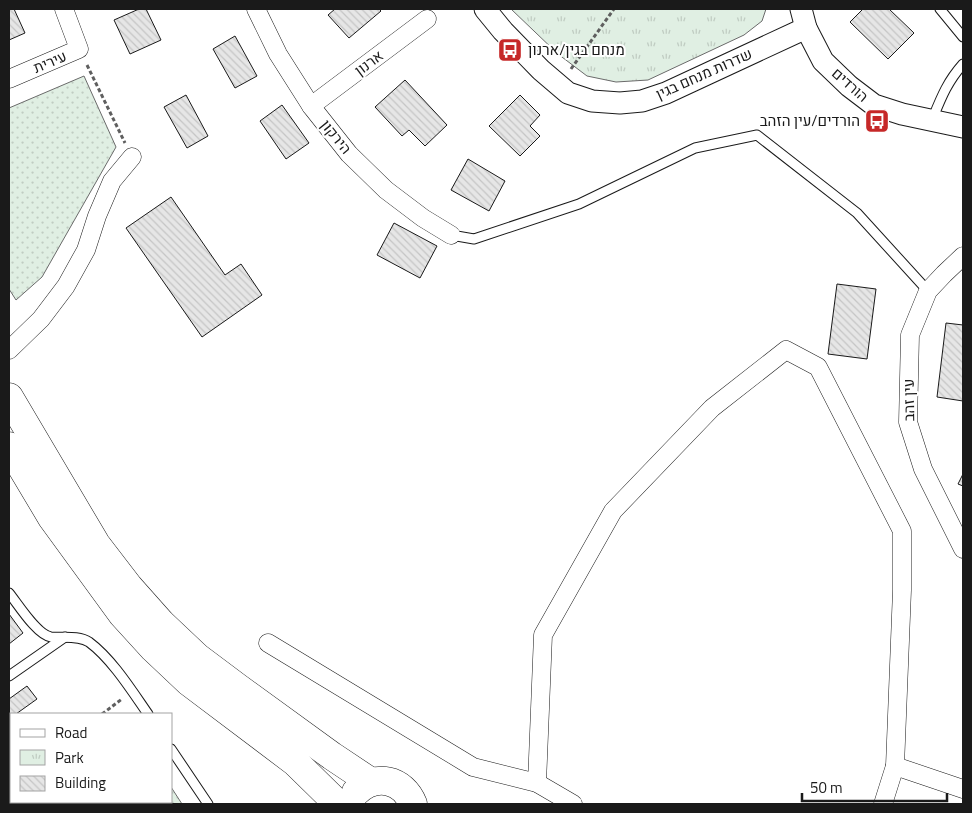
<svg xmlns="http://www.w3.org/2000/svg" width="972" height="813" font-family="'Titillium Web',Heebo,sans-serif">
  <defs>
    <pattern id="grass-dots" width="8" height="8" patternUnits="userSpaceOnUse" patternTransform="scale(1.25)"><rect width="8" height="8" fill="#e0efe3"/><path d="M2 2h.1M6 6h.1" fill="none" stroke="#c0ccc2" stroke-width="1.8" stroke-linecap="round"/></pattern>
    <pattern id="park-tufts" width="24" height="20" patternUnits="userSpaceOnUse" patternTransform="scale(1.25)"><rect width="24" height="20" fill="#e0efe3"/><path d="M3 7l-1-3M5 7V3M7 7l1-3M15 17l-1-3M17 17v-4M19 17l1-3" fill="none" stroke="#c0ccc2"/></pattern>
    <pattern id="building-back-hatch" width="6" height="6" patternUnits="userSpaceOnUse" patternTransform="scale(1.25)"><rect width="6" height="6" fill="#e6e6e6"/><path d="M-1 5l2 2M0 0l6 6M5-1l2 2" fill="none" stroke="#c5c5c5"/></pattern>
  </defs>
  <rect width="100%" height="100%" fill="#fff"/>
  <g fill="url(#grass-dots)" stroke="#6a6a6a">
    <polygon points="84,76 116,147 42,277 16,300 9,289 9,108"/>
    <polygon points="171,787 182,804 9,804 9,801 11,798 11,802 171,802"/>
  </g>
  <polygon fill="url(#park-tufts)" stroke="#6a6a6a" points="511,9 766,9 762,21 744,35 648,80 616,82 587,76 558,54"/>
  <g fill="url(#building-back-hatch)" stroke="#1a1a1a">
    <polygon points="9,9 14,9 25,33 9,40"/>
    <polygon points="139,9 146,9 161,40 130,54 114,20"/>
    <polygon points="335,9 379,9 381,11 349,38 328,15"/>
    <polygon points="863,9 889,9 914,33 888,59 850,22"/>
    <polygon points="235,36 257,76 235,88 213,49"/>
    <polygon points="405,80 447,125 425,146 409,130 402,136 375,107"/>
    <polygon points="186,95 208,136 187,148 164,107"/>
    <polygon points="520,95 540,115 530,126 540,136 520,156 489,126"/>
    <polygon points="282,105 309,143 286,159 260,121"/>
    <polygon points="468,159 505,181 489,211 451,190"/>
    <polygon points="171,197 225,275 241,264 262,295 202,337 126,228"/>
    <polygon points="394,223 437,246 420,278 377,255"/>
    <polygon points="837,284 876,289 867,359 828,354"/>
    <polygon points="946,323 963,325 963,401 937,397"/>
    <polygon points="963,474 963,486 958,484"/>
    <polygon points="9,614 23,633 9,644"/>
    <polygon points="27,686 37,699 16,714 11,714 11,718 9,720 9,699"/>
  </g>
  <g fill="none" stroke-linecap="round" stroke-linejoin="round">
    <defs>
      <g id="service">
        <polyline points="940,9 963,37"/>
        <path d="M932,120C941,98 947,82 963,64"/>
        <polyline points="451,235 474,239 579,204 695,148 757,135 857,213 928,291"/>
        <path d="M9,593C18,604 37,635 51,637C62,638 79,635 89,642C112,659 132,691 148,714"/>
        <polyline points="9,676 65,637"/>
        <polyline points="171,749 208,804"/>
      </g>
      <g id="minor">
        <polyline points="256,9 278,54 311,106 349,154 386,190 423,218 451,235"/>
        <polyline points="9,79 79,49 64,9"/>
        <polyline points="311,106 427,19"/>
        <polyline points="963,256 944,274 928,291 910,335 908,422 923,469 963,549"/>
        <polyline points="9,350 41,319 66,286 86,250 97,216 112,181 132,157"/>
        <polyline points="268,643 473,767 537,783 573,804"/>
        <polyline points="895,766 963,789"/>
        <polyline points="537,783 543,635 613,511 712,408 786,350 818,367 902,531 902,590 895,766 883,804"/>
      </g>
      <g id="tertiary">
        <polyline points="485,9 503,31 541,70 568,93 592,101 620,103 642,101 666,93 806,28"/>
        <polyline points="801,9 806,28 823,61 849,86 874,105 902,114 963,127"/>
      </g>
      <g id="trunk">
        <polyline points="9,397 96,544 129,587 161,623 197,657 237,687 332,756 371,782"/>
        <polyline points="9,446 52,518 122,614 153,648 189,682 295,762 338,804"/>
        <path d="M356,792C376,773 403,779 413,804"/>
      </g>
    </defs>
    <use href="#service" stroke="#1a1a1a" stroke-width="11"/>
    <use href="#minor" stroke="#1a1a1a" stroke-width="19"/>
    <use href="#tertiary" stroke="#1a1a1a" stroke-width="23"/>
    <use href="#trunk" stroke="#1a1a1a" stroke-width="29"/>
    <g stroke="#5f5f5f" stroke-width="3" stroke-dasharray="4 2.5" stroke-linecap="butt">
      <polyline points="87,65 125,143"/>
      <polyline points="571,69 614,9"/>
      <polyline points="102,714 122,699"/>
      <polyline points="9,789 11,786"/>
    </g>
    <use href="#service" stroke="#fff" stroke-width="9"/>
    <use href="#minor" stroke="#fff" stroke-width="18"/>
    <use href="#tertiary" stroke="#fff" stroke-width="21"/>
    <use href="#trunk" stroke="#fff" stroke-width="28"/>
  </g>
  <defs>
    <symbol id="bus-square" viewBox="-11 -11 22 22"><rect x="-9" y="-9" width="18" height="18" rx="4" fill="#c62828" stroke="#fff"/><path d="M-5-6H5V4H4V6H2V4H-2V6H-4V4H-5ZM-3.5-4V0h7V-4ZM-3.5 1.2v1.5H-2V1.2ZM2 1.2v1.5H3.5V1.2Z" fill="#fff"/></symbol>
  </defs>
  <g fill-rule="evenodd">
    <use href="#bus-square" x="496" y="36" width="28" height="28"/>
    <use href="#bus-square" x="863" y="107" width="28" height="28"/>
  </g>
  <g text-anchor="middle" stroke-width="4" stroke-linejoin="round" paint-order="stroke">
    <g font-size="15" fill="#1a1a1a" stroke="#fff" text-anchor="start">
      <text x="528" y="55">מנחם בגין/ארנון</text>
      <text x="860" y="126" text-anchor="end">הורדים/עין הזהב</text>
    </g>
    <g font-size="15" fill="#1a1a1a" stroke="#fff">
      <text transform="translate(50 62) rotate(-23)" y="5">עירית</text>
      <text transform="translate(369 63) rotate(-37)" y="5">ארנון</text>
      <text transform="translate(704 74) rotate(-24)" y="5">שדרות מנחם בגין</text>
      <text transform="translate(850 85) rotate(41)" y="5">הורדים</text>
      <text transform="translate(336 137) rotate(51)" y="5">הירקון</text>
      <text transform="translate(909 400) rotate(-91)" y="5">עין זהב</text>
    </g>
  </g>
  <rect width="972" height="813" fill="none" stroke="#1a1a1a" stroke-width="20"/>
  <rect x="10" y="713" width="162" height="90" fill="#ffffff" stroke="#a3a3a3"/>
  <rect x="20" y="729" width="25" height="8" fill="#ffffff" stroke="#a3a3a3"/>
  <text x="55" y="738" font-size="15" fill="#1a1a1a">Road</text>
  <rect x="20" y="750" width="25" height="15" fill="url(#park-tufts)" stroke="#a3a3a3"/>
  <text x="55" y="763" font-size="15" fill="#1a1a1a">Park</text>
  <rect x="20" y="776" width="25" height="15" fill="url(#building-back-hatch)" stroke="#a3a3a3"/>
  <text x="55" y="788" font-size="15" fill="#1a1a1a">Building</text>
  <path d="M802 793v8h145v-8" fill="none" stroke="#1a1a1a" stroke-width="2.5"/>
  <text x="810" y="793" font-size="15" fill="#1a1a1a" stroke="#ffffff" stroke-width="4" paint-order="stroke">50 m</text>
</svg>
